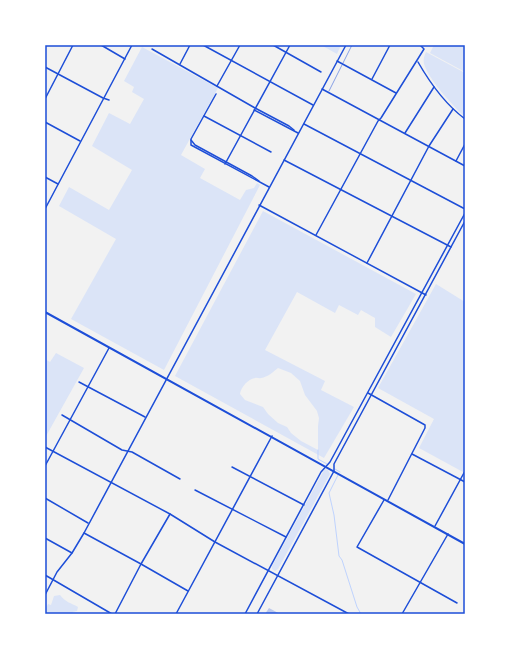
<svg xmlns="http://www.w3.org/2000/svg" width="510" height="659" font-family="'Noto Serif',serif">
  <rect width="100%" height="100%" fill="#f2f2f2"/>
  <g fill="#dbe4f7" fill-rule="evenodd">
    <polygon points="321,45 341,45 337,54"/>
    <polygon points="434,45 465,45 465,72 430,53"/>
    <polygon points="142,47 218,88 181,155 205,169 200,178 240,200 246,190 254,188 257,183 260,185 164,370 71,319 116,239 59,206 69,187 109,210 132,170 92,146 109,113 130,124 144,99 132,92 134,87 124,81"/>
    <path d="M426,52L465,73V117C453,106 429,80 424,64C423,60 424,56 426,52Z"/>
    <path d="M263,211L416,294L391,337L375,327V318L361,310L358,315L339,305L335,313L297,292L265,350L325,381L321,390L354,407L324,458L175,376ZM278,368L291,373L300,381L305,395L317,411L319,418L318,426V450L301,441L291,433L287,427L278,423L268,414L263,407L245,400L240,394C241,387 248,379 255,378C257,377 259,379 261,378C268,377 273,372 278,368Z"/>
    <polygon points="436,284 465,302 465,468 463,472 419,448 434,419 378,388"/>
    <polygon points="56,353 84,368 45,438 45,359 50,362"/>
    <polygon points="325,469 328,470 330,474 278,569 275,571 272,569 272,566 323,472"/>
    <path d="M60,595C65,602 71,603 78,607L77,611L73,612L72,614L60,613L58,614H45V610L48,604L51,605L54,596Z"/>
  </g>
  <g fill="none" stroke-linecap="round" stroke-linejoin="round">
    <g stroke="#bfd3fe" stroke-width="1">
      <polyline points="318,450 318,459 327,464"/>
      <polyline points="335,469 340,472"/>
      <polyline points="338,475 329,493 334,515 339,556 342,560 357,607 361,614"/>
    </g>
  </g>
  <polygon fill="#bdc9ec" points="269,608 280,614 265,614"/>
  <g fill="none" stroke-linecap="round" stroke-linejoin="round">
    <g stroke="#1d4ed8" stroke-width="0.5">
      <polyline points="343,63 352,45"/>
      <polyline points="329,91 342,65"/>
    </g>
    <g stroke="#1d4ed8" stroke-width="1.5">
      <polyline points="101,45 125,59"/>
      <polyline points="203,45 313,105"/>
      <polyline points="273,45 321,72"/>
      <polyline points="152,49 255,108 289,126 294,130"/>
      <polyline points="337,61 396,93"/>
      <path d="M418,62C430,83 445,104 465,119"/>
      <polyline points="180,64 190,45"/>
      <polyline points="45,67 103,98 109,100"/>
      <polyline points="372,79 390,45"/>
      <polyline points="217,86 240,45"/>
      <polyline points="322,89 465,166"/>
      <polyline points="216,94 191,139 191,145 269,187"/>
      <polyline points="45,99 73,45"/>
      <polyline points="254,110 298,133"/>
      <polyline points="204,116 271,152"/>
      <polyline points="45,122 80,141"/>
      <polyline points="304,124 465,209"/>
      <polyline points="405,133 434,87"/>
      <polyline points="191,140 195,145 252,176 259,181"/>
      <polyline points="284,160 451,247"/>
      <polyline points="456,161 465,144"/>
      <polyline points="225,164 290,45"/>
      <polyline points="45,177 58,184"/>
      <polyline points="259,205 426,295"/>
      <polyline points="45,209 132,45"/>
      <polyline points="316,235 378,121 381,118 424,49 420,45"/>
      <polyline points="367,263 429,146 453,109"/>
      <polyline points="79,382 145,417"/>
      <polyline points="368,393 425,425 425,428 388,500"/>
      <polyline points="62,415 122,450 132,452 180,479"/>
      <polyline points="45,447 170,514 215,542 349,614"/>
      <polyline points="412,454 465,482"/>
      <polyline points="45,466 109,348"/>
      <polyline points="232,467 304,505"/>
      <polyline points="195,490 286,537"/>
      <polyline points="45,498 88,523"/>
      <polyline points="384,500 357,547 457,603"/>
      <polyline points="435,526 465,471"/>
      <polyline points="84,533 141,564 188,591"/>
      <polyline points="45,538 72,553"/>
      <polyline points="45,575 112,614"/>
      <polyline points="45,595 57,572 72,553 84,533 346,45"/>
      <polyline points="115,614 141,564 170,514"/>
      <polyline points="176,614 272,436"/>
      <polyline points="402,614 448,534"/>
    </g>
    <g stroke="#1d4ed8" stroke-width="1.5">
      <polyline points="245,614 321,472 330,462 465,213"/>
      <polyline points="257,614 334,471 334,464 465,221"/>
    </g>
    <polyline stroke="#1d4ed8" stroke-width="2" points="45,312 465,544"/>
  </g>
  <rect width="510" height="659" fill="none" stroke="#ffffff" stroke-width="92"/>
  <rect x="46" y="46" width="418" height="567" fill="none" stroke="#1d4ed8" stroke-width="1.5"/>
</svg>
